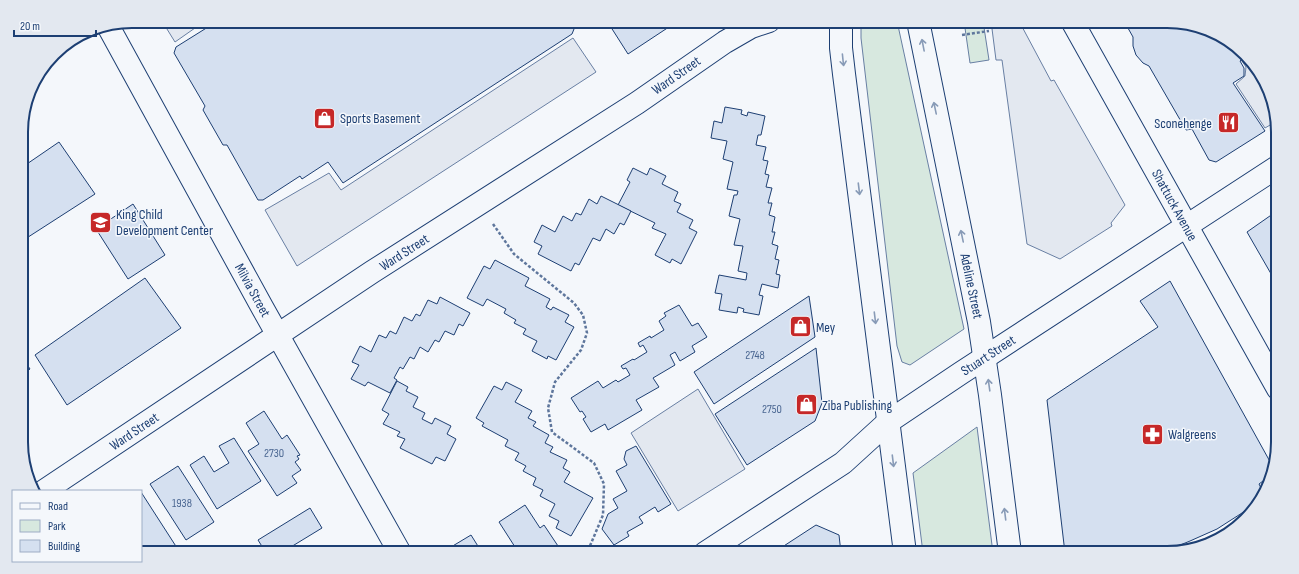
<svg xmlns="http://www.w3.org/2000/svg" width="1299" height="574" font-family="'Sofia Sans Condensed',sans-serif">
  <rect width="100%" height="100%" fill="#f4f7fb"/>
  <g fill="#d7e8df" stroke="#687fa3">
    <polygon points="861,21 897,21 964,329 910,365 902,362 897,346 861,38"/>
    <polygon points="964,21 983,21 989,60 970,63"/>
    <polygon points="977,427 993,553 923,553 913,473"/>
  </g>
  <g fill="#e3e8f0" stroke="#687fa3">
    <polygon points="162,21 205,21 175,42"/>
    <polygon points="991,21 1019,21 1051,81 1054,80 1125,205 1111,223 1112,226 1060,259 1027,244 1002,60 996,60"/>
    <polygon points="573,38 596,72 297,266 265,210 329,173 341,190"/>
    <polygon points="1247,58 1255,64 1277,117 1277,121 1265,128 1236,84 1245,76 1246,67 1242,61"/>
    <polygon points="698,389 745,469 678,511 631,433"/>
  </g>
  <g fill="#d5e0f0" stroke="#1d3f73">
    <polygon points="208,21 572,21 574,29 572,34 343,183 328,162 302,179 300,176 263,200 258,200 227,145 223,145 203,110 205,106 174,53 176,47 208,27 205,23"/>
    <polygon points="607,21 678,21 628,54"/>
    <polygon points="1124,21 1167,21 1210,29 1245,57 1240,61 1244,68 1244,76 1233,83 1265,131 1216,162 1209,160 1192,129 1186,130 1149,66 1143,63 1136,55 1133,46 1133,37"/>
    <polygon points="725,107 742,110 741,114 747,116 748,112 765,116 761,135 758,135 756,145 766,147 763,160 768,161 765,174 769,175 766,187 772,188 768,203 772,203 769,215 775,217 772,232 775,232 772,244 778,246 775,259 779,260 776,274 780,275 778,288 762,284 759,295 763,296 759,315 743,312 744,309 738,307 737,313 719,310 722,294 715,293 719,275 746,280 747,273 738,271 743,246 734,245 740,219 729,216 734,195 737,195 738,191 727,189 733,162 723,159 727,141 711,138 714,121 722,123"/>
    <polygon points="59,142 95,194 22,241 21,168"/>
    <polygon points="633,168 647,175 650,168 666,176 662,184 678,192 674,201 681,204 677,212 693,220 689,228 697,232 681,264 672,259 670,263 655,255 666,234 652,228 655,223 618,205 630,182 627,180"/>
    <polygon points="601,196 631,211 624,225 620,223 614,234 606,229 600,241 593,238 579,265 575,263 571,271 538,254 542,246 534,242 542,225 555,232 563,216 572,221 576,213 581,215 589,199 597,204"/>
    <polygon points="133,204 165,255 128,279 96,229"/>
    <polygon points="1277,211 1277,276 1274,279 1247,232"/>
    <polygon points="495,260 529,278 525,286 550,299 546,307 551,310 553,307 569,315 565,322 574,327 556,360 548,356 547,359 532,351 537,341 523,334 526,329 514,323 516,320 504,313 506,309 487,299 483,306 467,298 484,266 490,269"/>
    <polygon points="145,278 181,328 67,405 35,355"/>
    <polygon points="1170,281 1273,467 1271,475 1259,484 1263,492 1255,503 1242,513 1217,529 1190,541 1163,552 1160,548 1153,553 1065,553 1047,400 1158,327 1140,301"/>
    <polygon points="809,296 815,337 714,404 694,372"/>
    <polygon points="440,297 470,313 463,326 459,324 454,335 445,331 439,342 435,340 428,352 420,347 414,359 410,357 403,369 400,367 394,378 397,380 390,393 368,382 365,386 351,379 359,365 352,362 360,346 371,352 379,335 386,338 390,331 396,334 404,317 412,321 416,314 420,316 428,300 437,304"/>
    <polygon points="679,305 692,326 698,323 707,337 692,346 695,352 680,361 675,352 670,355 675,365 653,378 659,387 636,400 642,410 608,430 605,424 591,432 583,419 586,417 582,411 580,412 571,398 598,381 603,388 616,380 618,382 630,375 626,368 623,369 621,366 633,359 634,360 647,352 643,345 640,347 638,343 650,336 651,338 664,330 659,321 666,316 664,313"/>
    <polygon points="816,348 822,403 815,421 747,465 715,414"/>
    <polygon points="22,357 30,369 22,375"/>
    <polygon points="397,381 408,387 406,391 418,397 413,407 425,413 422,419 432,424 435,418 451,426 447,434 456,439 445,461 436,457 432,464 400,448 405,439 397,436 400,432 383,424 389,414 382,410"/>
    <polygon points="506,382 522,390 515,402 532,411 528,418 536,422 533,426 549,435 545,443 553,447 550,452 567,460 563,468 570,472 564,482 593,498 571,536 556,528 559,521 549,516 555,504 540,496 543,490 533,485 536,478 523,471 526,466 515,460 519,453 505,446 508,440 482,426 484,423 476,418 494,386 502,390"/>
    <polygon points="264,411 282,439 287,435 300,455 297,456 299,459 295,462 301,470 292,476 297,483 277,496 248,451 259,444 246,423"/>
    <polygon points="234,438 261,481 217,509 190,465 204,456 214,472 229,463 219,446"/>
    <polygon points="636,446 671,504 658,512 655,507 639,517 643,523 627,532 629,536 614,545 602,529 608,514 618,508 613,499 627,491 616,471 627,465 624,459 626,451"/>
    <polygon points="178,466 214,522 186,540 150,484"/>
    <polygon points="141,492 179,551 176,553 141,553"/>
    <polygon points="525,505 540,528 544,525 558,546 553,548 556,553 511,553 510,551 515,547 499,522"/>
    <polygon points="310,508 322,528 281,553 269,553 265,547 263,548 258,540"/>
    <polygon points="816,525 839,535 841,553 773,553"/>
    <polygon points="471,535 481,551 488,546 492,553 448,553 446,550"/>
  </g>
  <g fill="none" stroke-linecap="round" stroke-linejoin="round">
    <defs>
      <g id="minor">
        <polyline points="1072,21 1278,389"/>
        <polyline points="108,26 262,307 400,553"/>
        <polyline points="44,491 372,272 637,103 725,42 751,27 769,21"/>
        <polyline points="705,553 843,463 888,422 961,373 1277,167"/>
      </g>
      <g id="major">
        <polyline points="841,21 841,48 844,74 905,553"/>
        <polyline points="918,21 979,322 990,395 1010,553"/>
      </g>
    </defs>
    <use href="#minor" stroke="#1d3f73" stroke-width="24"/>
    <use href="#major" stroke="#1d3f73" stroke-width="24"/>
    <g stroke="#5e769c" stroke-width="2.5" stroke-dasharray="3 2" stroke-linecap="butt">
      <polyline points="962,35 989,31"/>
      <polyline points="493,224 514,254 574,303 583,315 587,333 581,350 555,382 548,408 552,432 594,463 604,484 603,515 587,553"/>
    </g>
    <use href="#minor" stroke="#f4f7fb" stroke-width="22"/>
    <use href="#major" stroke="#f4f7fb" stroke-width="22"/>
  </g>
  <defs><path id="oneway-shaft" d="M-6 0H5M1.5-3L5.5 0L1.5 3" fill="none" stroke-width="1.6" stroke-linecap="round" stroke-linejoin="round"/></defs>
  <g stroke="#889bb7">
    <use href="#oneway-shaft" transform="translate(923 45) rotate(-101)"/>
    <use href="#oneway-shaft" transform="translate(843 60) rotate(84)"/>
    <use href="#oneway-shaft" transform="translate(935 108) rotate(-102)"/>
    <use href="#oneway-shaft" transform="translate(859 189) rotate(83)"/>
    <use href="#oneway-shaft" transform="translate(962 236) rotate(-102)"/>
    <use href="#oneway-shaft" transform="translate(875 318) rotate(83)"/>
    <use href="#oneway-shaft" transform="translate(989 385) rotate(-98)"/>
    <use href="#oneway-shaft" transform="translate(893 461) rotate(83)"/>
    <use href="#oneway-shaft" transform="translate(1005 514) rotate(-97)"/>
  </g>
  <defs>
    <symbol id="shop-square" viewBox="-11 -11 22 22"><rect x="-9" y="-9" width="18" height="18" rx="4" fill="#c62828" stroke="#f4f7fb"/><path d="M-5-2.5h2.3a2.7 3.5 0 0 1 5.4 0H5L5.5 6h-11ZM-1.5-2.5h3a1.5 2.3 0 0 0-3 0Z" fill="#fff"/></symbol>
    <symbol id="restaurant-square" viewBox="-11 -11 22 22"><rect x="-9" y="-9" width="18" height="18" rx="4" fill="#c62828" stroke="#f4f7fb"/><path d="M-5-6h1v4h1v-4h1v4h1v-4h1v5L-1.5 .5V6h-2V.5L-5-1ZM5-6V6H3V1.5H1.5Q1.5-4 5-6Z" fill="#fff"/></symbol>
    <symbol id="school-square" viewBox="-11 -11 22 22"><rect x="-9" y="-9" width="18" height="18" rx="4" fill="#c62828" stroke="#f4f7fb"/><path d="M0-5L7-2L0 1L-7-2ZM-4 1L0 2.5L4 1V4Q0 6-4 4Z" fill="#fff"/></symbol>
    <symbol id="pharmacy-square" viewBox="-11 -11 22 22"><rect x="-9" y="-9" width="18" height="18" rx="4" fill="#c62828" stroke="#f4f7fb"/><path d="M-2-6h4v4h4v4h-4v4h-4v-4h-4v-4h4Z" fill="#fff"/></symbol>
  </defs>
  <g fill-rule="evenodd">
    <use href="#shop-square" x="312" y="106" width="25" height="25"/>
    <use href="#restaurant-square" x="1216" y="110" width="25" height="25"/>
    <use href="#school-square" x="88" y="210" width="25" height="25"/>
    <use href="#shop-square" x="788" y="314" width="25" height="25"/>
    <use href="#shop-square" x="794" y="392" width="25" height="25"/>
    <use href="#pharmacy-square" x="1140" y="422" width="25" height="25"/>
  </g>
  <g text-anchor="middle" stroke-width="3" stroke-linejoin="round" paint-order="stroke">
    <g font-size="12" fill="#4b6792">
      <text x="755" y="359">2748</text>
      <text x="772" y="413">2750</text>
      <text x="274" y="457">2730</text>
      <text x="182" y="507">1938</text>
    </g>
    <g font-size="14" fill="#1d3f73" stroke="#f4f7fb">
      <text transform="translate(676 75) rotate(-35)" y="5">Ward Street</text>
      <text transform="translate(1175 205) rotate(61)" y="5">Shattuck Avenue</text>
      <text transform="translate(404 252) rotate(-33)" y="5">Ward Street</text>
      <text transform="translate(972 286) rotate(78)" y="5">Adeline Street</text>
      <text transform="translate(253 290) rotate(61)" y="5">Milvia Street</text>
      <text transform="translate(988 355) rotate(-33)" y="5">Stuart Street</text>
      <text transform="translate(134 431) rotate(-34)" y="5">Ward Street</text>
    </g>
    <g font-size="14" fill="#1d3f73" stroke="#f4f7fb" text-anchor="start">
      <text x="340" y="123">Sports Basement</text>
      <text x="1212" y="128" text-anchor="end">Sconehenge</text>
      <text x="116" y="219">King Child<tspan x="116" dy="16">Development Center</tspan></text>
      <text x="816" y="332">Mey</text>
      <text x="822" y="410">Ziba Publishing</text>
      <text x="1168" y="439">Walgreens</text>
    </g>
  </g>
  <path d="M0 0H1299V574H0ZM132 28H1167A104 104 0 0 1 1271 132V442A104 104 0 0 1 1167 546H132A104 104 0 0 1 28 442V132A104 104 0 0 1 132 28Z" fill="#e3e8f0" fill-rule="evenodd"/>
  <path fill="none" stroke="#1d3f73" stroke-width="2" d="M132 28H1167A104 104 0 0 1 1271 132V442A104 104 0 0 1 1167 546H132A104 104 0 0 1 28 442V132A104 104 0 0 1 132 28Z"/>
  <rect x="12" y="490" width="130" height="72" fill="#f4f7fb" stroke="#9eadc5"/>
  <rect x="20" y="503" width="20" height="6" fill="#f4f7fb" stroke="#9eadc5"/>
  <text x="48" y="510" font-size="12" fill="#1d3f73">Road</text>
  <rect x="20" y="520" width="20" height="12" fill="#d7e8df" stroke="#9eadc5"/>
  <text x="48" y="530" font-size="12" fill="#1d3f73">Park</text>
  <rect x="20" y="540" width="20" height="12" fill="#d5e0f0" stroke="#9eadc5"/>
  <text x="48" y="550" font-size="12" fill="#1d3f73">Building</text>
  <path d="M14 30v6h82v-6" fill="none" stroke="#1d3f73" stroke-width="2"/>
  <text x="20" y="30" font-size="12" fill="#1d3f73" stroke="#f4f7fb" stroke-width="3" paint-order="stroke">20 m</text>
</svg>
